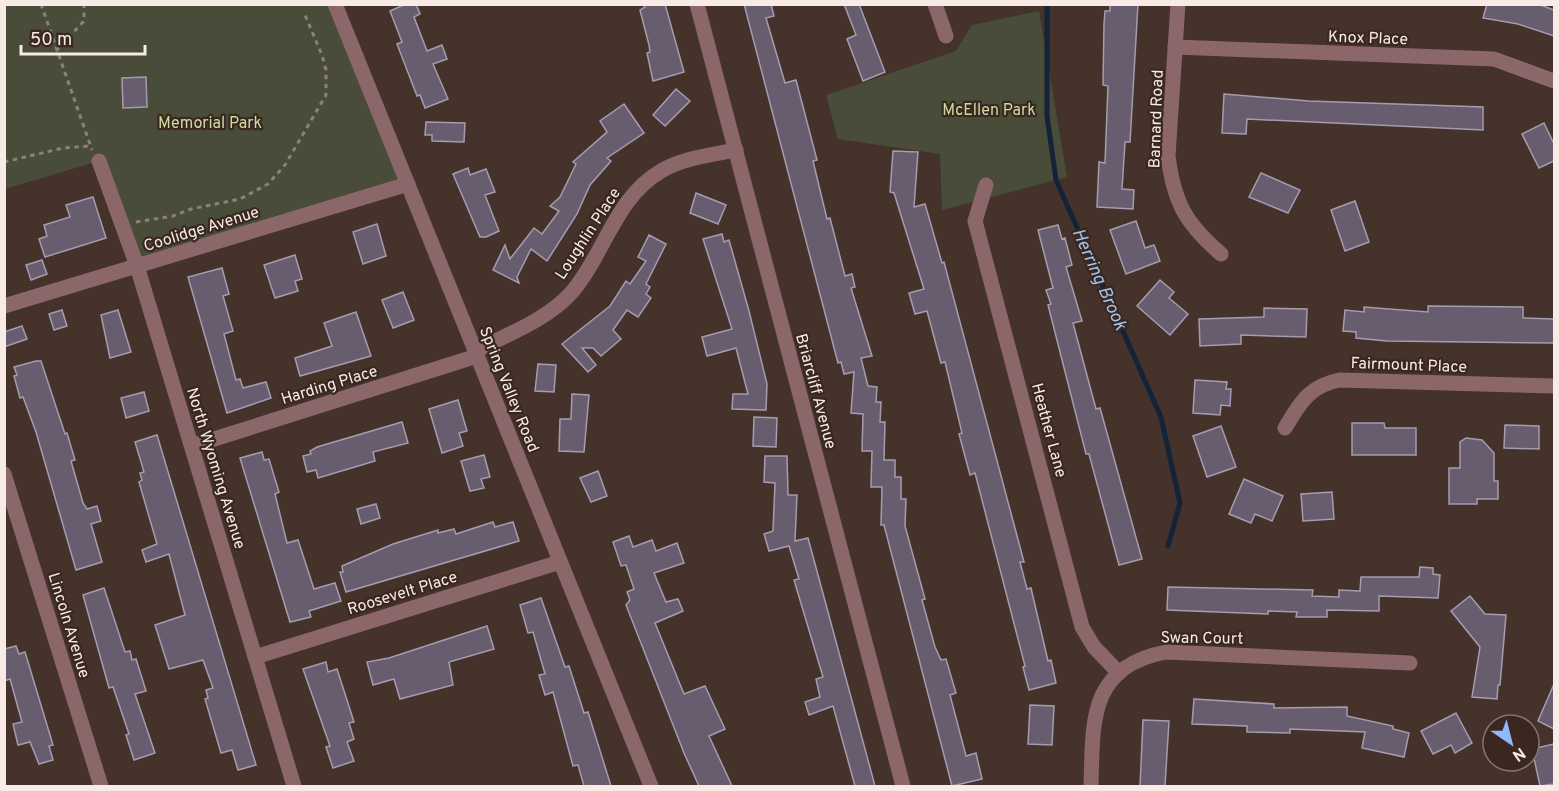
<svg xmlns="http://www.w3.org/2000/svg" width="1559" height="791" font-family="Overpass,sans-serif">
  <rect width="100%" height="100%" fill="#45322a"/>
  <g fill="#484c39">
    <polygon points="5,4 335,5 408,184 137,266 99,161 5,189"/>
    <polygon points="1039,11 1067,177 942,210 940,154 838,139 826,95 956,51 972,25"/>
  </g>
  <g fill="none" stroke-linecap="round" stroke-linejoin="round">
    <polyline stroke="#132338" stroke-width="5" points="1047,4 1047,116 1056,180 1161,417 1180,503 1168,546"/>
  </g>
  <g fill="#675d6f" stroke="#a69cb0" stroke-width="1.5">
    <polygon points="406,4 416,4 420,14 414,17 427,51 442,45 447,59 433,64 448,99 425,108 420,95 417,96 397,44 402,42 390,11"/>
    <polygon points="644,4 665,4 684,72 653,81 647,53 650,52 649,45 640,10 645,7"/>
    <polygon points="744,4 771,4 774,16 766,18 785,83 796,80 817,160 813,161 827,219 830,218 845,276 852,274 855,287 851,288 872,356 861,358 868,386 877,387 876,402 881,402 880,422 885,422 884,460 895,460 895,477 901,477 901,499 906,499 905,526 925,599 922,600 935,647 941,660 946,659 956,693 950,695 966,756 976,753 982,779 952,786 884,525 881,525 882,487 871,487 872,451 862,451 863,414 851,413 854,372 844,374 841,362 838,363"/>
    <polygon points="844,4 859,4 885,72 863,81 847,39 856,35"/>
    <polygon points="1110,4 1138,4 1130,142 1125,142 1122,189 1134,190 1133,209 1097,207 1099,162 1105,163 1108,86 1103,85 1104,24 1105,11 1110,11"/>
    <polygon points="1487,4 1538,4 1554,10 1554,36 1518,24 1483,18"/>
    <polygon points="146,77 147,107 123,108 122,78"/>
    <polygon points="676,89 690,101 665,126 653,115"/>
    <polygon points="1224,94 1309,101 1483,107 1483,130 1247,119 1246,134 1222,133"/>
    <polygon points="624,104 644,133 607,158 611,161 590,185 577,214 547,261 531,249 517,277 519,283 493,270 505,245 510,259 534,228 542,234 559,211 550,206 560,197 576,164 573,162 607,132 600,121"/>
    <polygon points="426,122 465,123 464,142 432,141 432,135 425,135"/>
    <polygon points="1544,123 1554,144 1554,161 1539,168 1522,134"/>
    <polygon points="893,151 918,152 914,207 925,204 942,263 944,262 1024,562 1020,562 1027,589 1031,588 1048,661 1051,660 1056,683 1029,690 1023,667 1025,666 975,473 970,475 959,434 962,433 945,362 941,363 927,311 915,314 909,293 924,289 894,193 890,192"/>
    <polygon points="468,168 470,175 486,169 495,192 485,195 499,231 486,237 480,237 453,174"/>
    <polygon points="1261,173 1300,190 1288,213 1249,197"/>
    <polygon points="696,193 726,205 718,224 690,213"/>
    <polygon points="93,197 106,238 45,257 39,239 47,236 44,225 70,217 66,205"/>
    <polygon points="1355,201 1369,242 1345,251 1331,210"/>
    <polygon points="1136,221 1145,248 1154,245 1160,261 1126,274 1110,230"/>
    <polygon points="377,224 386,256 363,264 353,232"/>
    <polygon points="1058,225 1062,239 1065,238 1072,265 1066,267 1082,321 1073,323 1096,409 1100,408 1142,559 1119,565 1089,454 1086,454 1048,305 1051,304 1046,290 1053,288 1038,230"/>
    <polygon points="722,234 724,242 729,240 749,311 767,384 766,410 732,409 733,394 748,394 736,348 707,356 702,337 732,329 703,239"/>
    <polygon points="649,235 666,244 646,284 650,287 646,294 651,298 638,317 627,310 613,330 621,339 601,356 593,348 582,348 596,365 588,372 562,344 610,306 626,281 630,284 646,261 638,257"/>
    <polygon points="295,255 302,279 295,281 298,291 275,298 264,265"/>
    <polygon points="42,260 47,274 31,280 26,265"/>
    <polygon points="222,268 229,294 223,296 233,331 224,334 236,380 240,379 243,388 266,382 271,398 227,413 188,277"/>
    <polygon points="1160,280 1174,292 1169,298 1188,314 1170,335 1137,306"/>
    <polygon points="403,292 414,320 393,328 382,300"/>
    <polygon points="1428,306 1523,307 1523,318 1554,319 1554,343 1387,341 1356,338 1356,332 1343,331 1345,310 1364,312 1364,307 1428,312"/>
    <polygon points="1264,308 1307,309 1306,337 1241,335 1241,344 1200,346 1199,319 1264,317"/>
    <polygon points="62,310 67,326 54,330 49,314"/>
    <polygon points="118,310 131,352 110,358 101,315"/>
    <polygon points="356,312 371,356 300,376 295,358 332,346 324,323"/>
    <polygon points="22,326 27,339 4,347 4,332"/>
    <polygon points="36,361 41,361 65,434 67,433 75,460 71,461 83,503 87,509 97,506 101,521 91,524 102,562 76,570 36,432 23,397 20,398 14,376 17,375 14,367"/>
    <polygon points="538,364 556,365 554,392 535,391"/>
    <polygon points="1195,380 1227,382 1226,389 1231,389 1230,406 1221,405 1220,415 1193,413"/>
    <polygon points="144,392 149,411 126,418 121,398"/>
    <polygon points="572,394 589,395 584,452 559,451 560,419 571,419"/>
    <polygon points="458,400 467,431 459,433 463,446 442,453 429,409"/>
    <polygon points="754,417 777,418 776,447 753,446"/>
    <polygon points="402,422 408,443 373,452 375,461 318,478 316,470 307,472 303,456 311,454 310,451 317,447"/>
    <polygon points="1352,423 1384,423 1385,428 1416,428 1416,455 1352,455"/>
    <polygon points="1505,425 1539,426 1539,449 1504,448"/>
    <polygon points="1221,426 1236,467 1207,477 1193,436"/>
    <polygon points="157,435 256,765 238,770 232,750 221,753 205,699 208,698 206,690 213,688 203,660 169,669 155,625 185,615 169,554 146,562 142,550 157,544 139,482 142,480 140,473 144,472 135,442"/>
    <polygon points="1466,438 1482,440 1494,453 1494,481 1498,481 1498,499 1477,499 1477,504 1449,504 1449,468 1460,468 1460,442"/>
    <polygon points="262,452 264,460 269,459 279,492 275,494 287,543 298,540 314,589 335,583 341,601 309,611 311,617 290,622 240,458"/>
    <polygon points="484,455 490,477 481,479 484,488 470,491 461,461"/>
    <polygon points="765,456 787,456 788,495 797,495 795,541 808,538 875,786 855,786 833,706 809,715 805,702 820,697 816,679 823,677 794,580 799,579 789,546 769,551 764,534 773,531 775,483 764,482"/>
    <polygon points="598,471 607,496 591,502 580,478"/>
    <polygon points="1244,479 1283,496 1272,521 1255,514 1251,523 1229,514"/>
    <polygon points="1332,492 1334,519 1303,521 1301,494"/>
    <polygon points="376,504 380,518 361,524 357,509"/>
    <polygon points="493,522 495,527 513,522 519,541 346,592 340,572 343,572 342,566 393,544 438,530 438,533 454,529 456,534"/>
    <polygon points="629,536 633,547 652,540 656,551 677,543 684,563 654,573 666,602 678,599 683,611 655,623 684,694 705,686 725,729 709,736 732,786 699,786 684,753 626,605 630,600 627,592 634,589 626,565 621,566 613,542"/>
    <polygon points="1420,567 1433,568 1433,574 1440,575 1438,598 1379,596 1379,611 1327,610 1327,617 1296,617 1297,612 1268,611 1268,614 1167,610 1168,587 1313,590 1312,596 1339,597 1339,590 1360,591 1361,577 1419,577"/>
    <polygon points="104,588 125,652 130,651 132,660 136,659 146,691 135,694 155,753 134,760 126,735 129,734 113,687 109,688 83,595"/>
    <polygon points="1470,596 1485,614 1506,615 1500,685 1498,685 1497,699 1472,697 1480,647 1451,611"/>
    <polygon points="541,598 565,667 569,666 584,713 588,712 611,786 584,786 578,765 573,766 553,692 545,695 539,675 545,674 533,632 528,633 520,605"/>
    <polygon points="487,626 494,649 449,662 453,685 400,699 394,679 373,685 367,662 389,658"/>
    <polygon points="16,646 19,654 25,652 53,745 49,746 53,760 39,764 30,742 18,745 13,724 22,722 10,679 4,681 4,649"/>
    <polygon points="326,662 328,672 337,669 354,722 349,723 354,739 347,742 354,761 333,768 326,747 330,746 303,669"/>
    <polygon points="1554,684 1554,729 1538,721"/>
    <polygon points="1194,699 1274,704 1274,708 1347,707 1347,716 1393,726 1393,729 1409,733 1404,757 1362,748 1365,732 1290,729 1290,733 1247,732 1247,726 1192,724"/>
    <polygon points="1030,705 1054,706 1052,745 1028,744"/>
    <polygon points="1456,713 1472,743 1455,753 1451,745 1433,754 1421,731"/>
    <polygon points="1143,720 1169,721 1165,786 1140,786"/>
    <polygon points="1554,744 1554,784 1540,786 1532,749"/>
  </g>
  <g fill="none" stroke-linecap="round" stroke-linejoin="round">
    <g stroke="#907f79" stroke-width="3" stroke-dasharray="4.5 4.5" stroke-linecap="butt">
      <polyline points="41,4 92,150"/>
      <polyline points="56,51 84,21 84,4"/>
      <polyline points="4,162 63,148 89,146"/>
      <polyline points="136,222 173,216 191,209 240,199 268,184 285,165 326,95 326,70 322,55 305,15"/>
    </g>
    <g stroke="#8c6769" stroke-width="15">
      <polyline points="697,4 903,786"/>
      <polyline points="935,4 946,36"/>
      <path d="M1178,4L1168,156C1174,203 1186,224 1221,254"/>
      <polyline points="1175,47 1494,59 1554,81"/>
      <polyline points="99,161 137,266 294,786"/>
      <polyline points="986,185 975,221 1082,627 1094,647 1119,673"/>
      <polyline points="4,306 408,184"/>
      <path d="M475,351C508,334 547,320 572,292C605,253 615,198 661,171C683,158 711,155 736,150"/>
      <path d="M1285,428C1300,403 1309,386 1339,380L1554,386"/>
      <polyline points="192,446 477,356"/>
      <polyline points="4,474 101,786"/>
      <polyline points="255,657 560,562"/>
      <path d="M1091,786C1093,722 1088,667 1166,652L1410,663"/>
    </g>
    <polyline stroke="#8c6769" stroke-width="15" points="335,4 651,786"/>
  </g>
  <g text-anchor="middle" stroke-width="4.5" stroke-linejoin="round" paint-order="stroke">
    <g font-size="16" fill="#f8ebe6" stroke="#3a2820">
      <text transform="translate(1368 37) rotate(2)" y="6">Knox Place</text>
      <text transform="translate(1155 119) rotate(-88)" y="6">Barnard Road</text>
      <text transform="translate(201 228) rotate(-17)" y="6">Coolidge Avenue</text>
      <text transform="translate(587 233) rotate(-57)" y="6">Loughlin Place</text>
      <text transform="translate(1409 364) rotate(2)" y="6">Fairmount Place</text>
      <text transform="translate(329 384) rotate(-17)" y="6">Harding Place</text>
      <text transform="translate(510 389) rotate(68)" y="6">Spring Valley Road</text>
      <text transform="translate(817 391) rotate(75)" y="6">Briarcliff Avenue</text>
      <text transform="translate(1050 430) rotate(75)" y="6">Heather Lane</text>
      <text transform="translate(217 468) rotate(73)" y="6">North Wyoming Avenue</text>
      <text transform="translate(402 592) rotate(-17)" y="6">Roosevelt Place</text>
      <text transform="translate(70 625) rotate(73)" y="6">Lincoln Avenue</text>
      <text transform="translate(1202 637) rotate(1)" y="6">Swan Court</text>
    </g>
    <g font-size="16" fill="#cedaa2" stroke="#3a2820">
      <text x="989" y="115">McEllen Park</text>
      <text x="210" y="128">Memorial Park</text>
    </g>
    <g font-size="18" font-style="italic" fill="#a0c3f0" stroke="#3a2820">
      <text transform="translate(1100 279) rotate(66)" y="6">Herring Brook</text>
    </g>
  </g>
  <rect width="1559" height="791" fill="none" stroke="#f8ebe6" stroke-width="12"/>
  <g transform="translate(1511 743) rotate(145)"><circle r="28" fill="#3a2820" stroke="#86766f" stroke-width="1.5"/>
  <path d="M0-4.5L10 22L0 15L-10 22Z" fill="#90b8fd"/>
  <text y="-9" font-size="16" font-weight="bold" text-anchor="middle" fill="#f8ebe6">N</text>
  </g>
  <path d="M21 45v9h124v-9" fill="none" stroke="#f8ebe6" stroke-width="3"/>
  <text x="30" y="45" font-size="18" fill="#f8ebe6" stroke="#3a2820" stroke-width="4.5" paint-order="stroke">50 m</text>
</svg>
